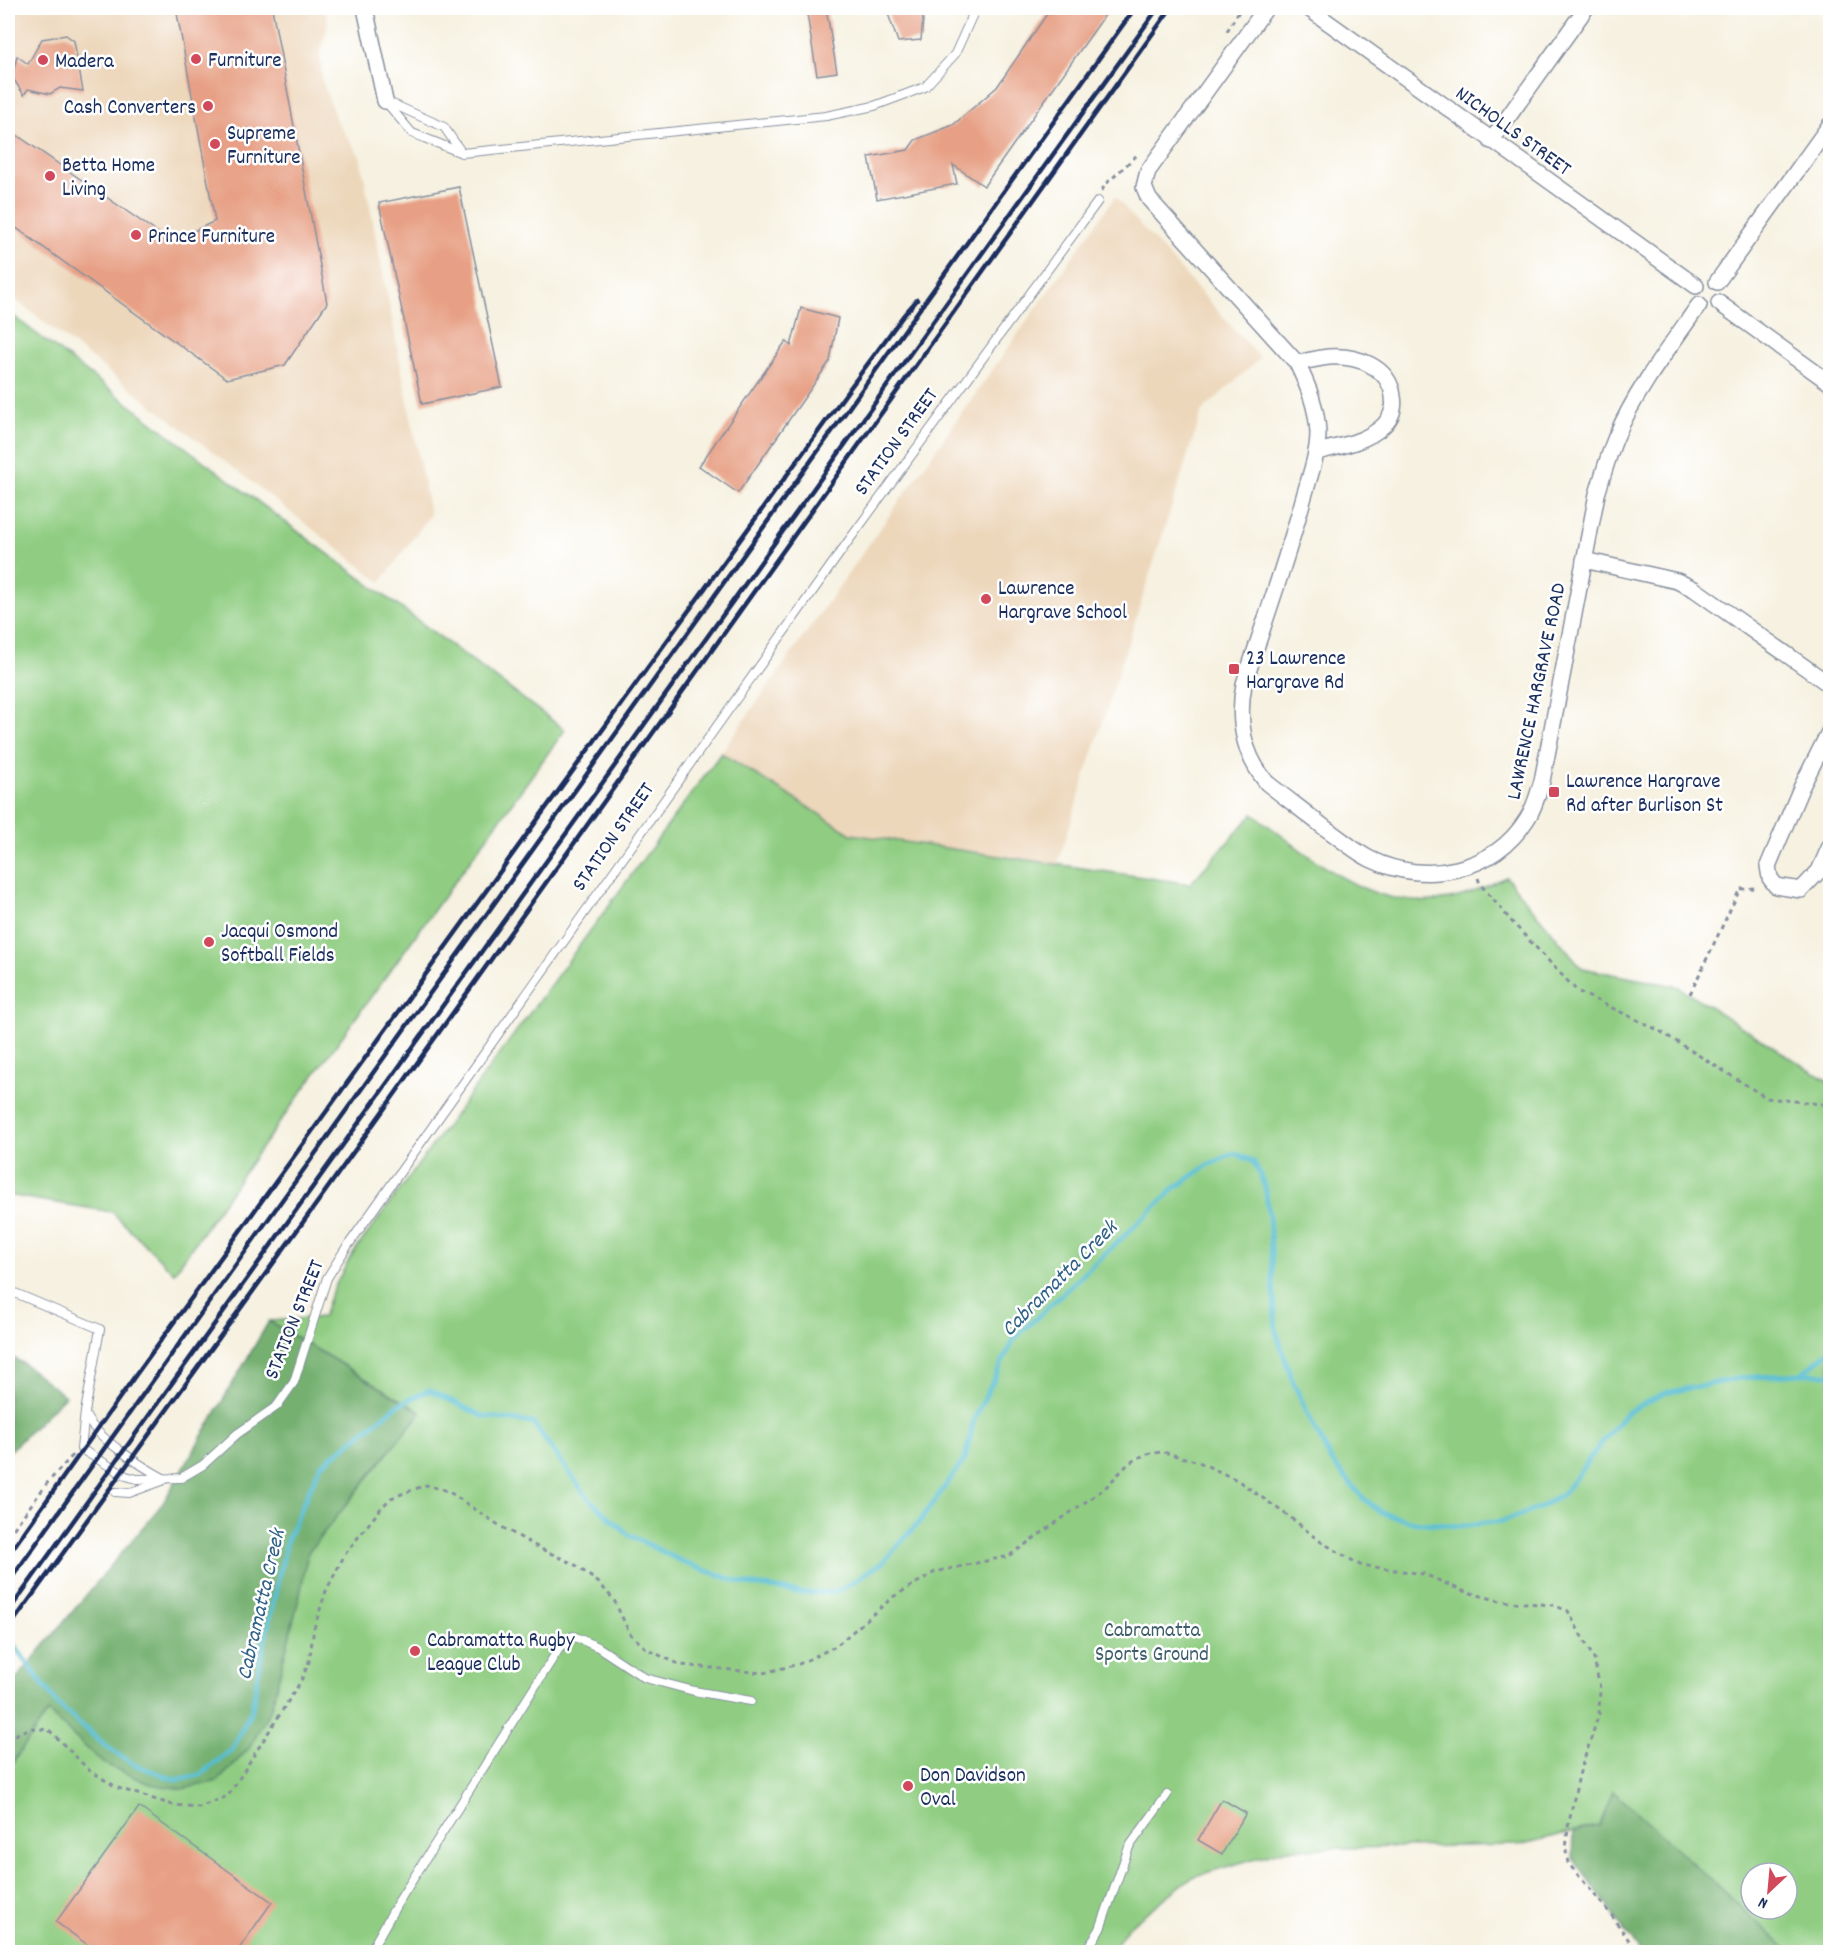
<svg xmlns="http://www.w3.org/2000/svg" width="1838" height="1960" font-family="Dekko,sans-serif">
  <rect width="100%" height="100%" fill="#fff"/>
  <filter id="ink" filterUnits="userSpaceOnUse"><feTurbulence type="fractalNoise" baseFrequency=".0167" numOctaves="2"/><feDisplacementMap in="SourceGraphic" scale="12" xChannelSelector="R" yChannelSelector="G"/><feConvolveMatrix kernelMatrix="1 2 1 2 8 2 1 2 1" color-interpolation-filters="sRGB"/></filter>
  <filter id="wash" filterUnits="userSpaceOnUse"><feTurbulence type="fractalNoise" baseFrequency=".008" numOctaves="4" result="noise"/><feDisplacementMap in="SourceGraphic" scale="24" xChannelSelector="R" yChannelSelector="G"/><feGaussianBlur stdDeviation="1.35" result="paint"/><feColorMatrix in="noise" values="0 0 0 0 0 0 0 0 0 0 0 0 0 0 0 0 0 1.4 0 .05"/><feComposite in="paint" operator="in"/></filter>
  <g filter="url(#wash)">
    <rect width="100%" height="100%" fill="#f6f1e0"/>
    <g fill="#edd7bb">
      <polygon points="8,8 325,8 328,25 320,54 322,80 336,120 360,156 430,515 381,582 8,294"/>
      <polygon points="1115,197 1260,358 1202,411 1057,865 851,834 721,753"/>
    </g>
    <g fill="#90cd82" stroke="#567e70" stroke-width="1.5" fill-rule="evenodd">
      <polygon points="8,312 206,463 565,730 256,1155 174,1273 112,1212 8,1195"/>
      <path d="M721,753L851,834L1190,884L1253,814C1312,857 1370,914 1450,899C1470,895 1488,886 1506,877L1582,968L1679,987L1830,1083V1952H1790L1613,1792L1600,1825L1519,1845L1287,1849L1192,1877L1128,1927L1111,1952H8V1769L48,1712L103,1763L218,1781L249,1748L271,1708L300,1594L308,1552L421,1412L269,1321L323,1317L330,1296L351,1256ZM1751,1873H1787V1909H1751Z"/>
    </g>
    <g fill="#74b070" stroke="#487067" stroke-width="1.5">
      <polygon points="269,1321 421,1412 308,1552 300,1594 271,1708 249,1748 218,1781 182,1789 150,1784 103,1763 48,1712 8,1769 8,1689 163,1503"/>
      <polygon points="8,1355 24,1364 65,1396 8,1453"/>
      <polygon points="1613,1791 1790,1952 1640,1952 1572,1857 1573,1832 1600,1825"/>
    </g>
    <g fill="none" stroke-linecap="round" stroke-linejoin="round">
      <g stroke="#55bdd2" stroke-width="5">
        <polyline points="1801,1374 1830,1351"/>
        <polyline points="8,1637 58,1705 108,1748 135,1765 176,1780 200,1775 232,1750 252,1709 261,1657 287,1540 320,1466 398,1405 429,1390 482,1416 533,1423 587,1497 629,1535 687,1564 742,1583 801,1593 837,1592 882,1563 920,1521 965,1459 974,1419 1014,1339 1175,1188 1208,1165 1235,1153 1254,1162 1265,1187 1269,1214 1276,1331 1291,1377 1312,1423 1332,1462 1363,1498 1382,1513 1413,1522 1459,1526 1503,1521 1537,1509 1564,1493 1599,1446 1627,1412 1665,1393 1741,1378 1801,1374 1830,1374"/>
      </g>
    </g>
    <g id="blocks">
      <g fill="#e7a085">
        <polygon points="176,8 272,8 327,303 285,365 227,379 8,222 8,129 171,242 215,221"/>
        <polygon points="806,8 826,8 837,72 817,75"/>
        <polygon points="886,8 919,8 923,19 921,40 898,42"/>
        <polygon points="1051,8 1110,8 984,186 953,165 957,184 877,199 869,157 908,150 915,140 953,125 997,87"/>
        <polygon points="66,35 74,41 83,91 60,88 50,94 28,89 24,95 12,77 17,56 28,64 42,39"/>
        <polygon points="459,187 502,387 422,404 379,203"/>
        <polygon points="801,308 838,318 830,361 738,493 699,466 786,341 791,346"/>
        <polygon points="1222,1799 1246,1813 1222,1854 1198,1840"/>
        <polygon points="139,1807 272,1902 236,1953 99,1953 56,1922"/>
      </g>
    </g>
  </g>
  <g filter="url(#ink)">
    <use href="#blocks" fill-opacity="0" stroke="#88909f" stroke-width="1.5"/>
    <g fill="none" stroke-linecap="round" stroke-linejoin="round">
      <defs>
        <g id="service">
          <polyline points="385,101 412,133 462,153 826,116 874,106 925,87 955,54 973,14 973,8"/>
          <polyline points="386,101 444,127 462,153"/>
          <polyline points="8,1290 100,1329 85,1412 81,1449 126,1476 137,1479 181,1478 203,1465 237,1434 277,1406 294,1382 327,1278 344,1251 847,543 1098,201"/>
          <path d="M85,1414C94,1437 143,1467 165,1479"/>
          <polyline points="115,1492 129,1493 162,1481"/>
          <polyline points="370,1952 397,1904 560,1647 573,1636 598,1647 645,1678 694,1691 751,1701"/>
          <polyline points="1086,1952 1100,1929 1129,1847 1167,1795"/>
        </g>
        <g id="minor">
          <polyline points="365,8 385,101"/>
          <path d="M1266,8L1148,171L1144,187L1149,199L1297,363C1308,386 1317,407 1318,433C1318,455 1309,478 1303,500C1286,562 1264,623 1244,684C1237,722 1243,754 1267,783C1286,798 1306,813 1325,828C1340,838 1354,851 1370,859C1425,886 1494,872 1527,819C1535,807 1538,794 1542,781L1597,494C1603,475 1608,456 1616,437C1636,390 1670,346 1699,305"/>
          <polyline points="1308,8 1696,286"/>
          <polyline points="1491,141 1586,8"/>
          <polyline points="1717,282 1830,125"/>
          <polyline points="1719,303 1830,383"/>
          <path d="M1297,363C1308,361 1318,358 1329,357C1356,355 1389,366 1393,396C1395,407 1392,417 1384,425C1367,442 1338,447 1316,452"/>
          <polyline points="1584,560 1677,581 1694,589 1830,685"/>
          <polyline points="1830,730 1801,788 1768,866 1770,878 1776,886 1801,890 1819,871 1830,846"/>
        </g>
      </defs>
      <use href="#service" stroke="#88909f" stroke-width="10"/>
      <use href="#minor" stroke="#88909f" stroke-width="18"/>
      <g stroke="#88909f" stroke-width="3" stroke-dasharray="4.5 4.5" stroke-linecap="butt">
        <polyline points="1227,31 1241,8"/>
        <polyline points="1102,191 1104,186 1137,155"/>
        <polyline points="1478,878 1480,884 1513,923 1577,991 1658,1030 1767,1098 1830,1105"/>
        <polyline points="1690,994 1740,889 1756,888"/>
        <polyline points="8,1536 48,1482 73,1455"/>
        <polyline points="8,1741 20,1732 32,1728 49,1730 90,1771 118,1788 173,1805 199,1807 228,1796 301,1681 309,1662 314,1628 326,1591 345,1554 382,1507 391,1498 426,1485 448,1491 500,1526 541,1549 574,1564 599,1583 614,1600 630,1634 648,1650 681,1665 763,1673 799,1664 836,1646 893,1597 935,1572 1009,1556 1105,1488 1129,1463 1146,1454 1163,1452 1199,1462 1237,1480 1294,1520 1318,1540 1360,1565 1424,1574 1463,1591 1500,1601 1553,1605 1568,1611 1594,1659 1600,1688 1599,1714 1579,1775 1568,1827 1566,1851 1568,1863 1610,1913 1637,1952"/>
      </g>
      <use href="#service" stroke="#fff" stroke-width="8"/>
      <use href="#minor" stroke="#fff" stroke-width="15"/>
      <g stroke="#1b2f5e" stroke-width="4.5">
        <polyline points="8,1555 135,1376 847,392 903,316 917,300"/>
        <polyline points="8,1583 1135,8"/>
        <polyline points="8,1612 1158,8"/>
        <polyline points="8,1629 322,1196 1171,8"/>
      </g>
    </g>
  </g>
  <g fill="#d1495b" stroke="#fff" stroke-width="2">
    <circle cx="196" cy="59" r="6"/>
    <circle cx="43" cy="60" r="6"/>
    <circle cx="208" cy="106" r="6"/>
    <circle cx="215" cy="144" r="6"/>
    <circle cx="50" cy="176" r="6"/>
    <circle cx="136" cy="235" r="6"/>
    <circle cx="986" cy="599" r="6"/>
    <rect x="1228" y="663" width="12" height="12" rx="3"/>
    <rect x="1548" y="786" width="12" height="12" rx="3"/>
    <circle cx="209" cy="942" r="6"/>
    <circle cx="415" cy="1651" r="6"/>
    <circle cx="908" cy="1786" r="6"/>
  </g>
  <g text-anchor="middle" stroke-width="5" stroke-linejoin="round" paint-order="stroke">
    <g font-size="21" fill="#1b2f5e" stroke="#fff" text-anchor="start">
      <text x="208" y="66">Furniture</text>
      <text x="55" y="67">Madera</text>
      <text x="196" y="113" text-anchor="end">Cash Converters</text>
      <text x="227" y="139">Supreme<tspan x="227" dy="24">Furniture</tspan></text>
      <text x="62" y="171">Betta Home<tspan x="62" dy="24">Living</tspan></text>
      <text x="148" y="242">Prince Furniture</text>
      <text x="998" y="594">Lawrence<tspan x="998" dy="24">Hargrave School</tspan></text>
      <text x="1246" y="664">23 Lawrence<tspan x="1246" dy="24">Hargrave Rd</tspan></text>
      <text x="1566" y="787">Lawrence Hargrave<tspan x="1566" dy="24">Rd after Burlison St</tspan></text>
      <text x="221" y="937">Jacqui Osmond<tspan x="221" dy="24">Softball Fields</tspan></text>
      <text x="427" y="1646">Cabramatta Rugby<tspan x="427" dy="24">League Club</tspan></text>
      <text x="920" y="1781">Don Davidson<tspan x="920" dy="24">Oval</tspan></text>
    </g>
    <g font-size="21" fill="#1b2f5e" stroke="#fff">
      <text transform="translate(1514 130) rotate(36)" y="7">NICHOLLS STREET</text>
      <text transform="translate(895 441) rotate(-54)" y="7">STATION STREET</text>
      <text transform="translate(1535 691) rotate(-78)" y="7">LAWRENCE HARGRAVE ROAD</text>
      <text transform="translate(612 836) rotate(-55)" y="7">STATION STREET</text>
      <text transform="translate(293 1319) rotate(-68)" y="7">STATION STREET</text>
    </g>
    <g font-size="21" fill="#3e5e69" stroke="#fff">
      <text x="1152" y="1636">Cabramatta<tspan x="1152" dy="24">Sports Ground</tspan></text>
    </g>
    <g font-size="22" font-style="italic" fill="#2f6187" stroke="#fff">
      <text transform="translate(1058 1277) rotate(-45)" y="8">Cabramatta Creek</text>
      <text transform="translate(259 1604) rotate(-77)" y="8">Cabramatta Creek</text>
    </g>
  </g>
  <rect width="1838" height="1960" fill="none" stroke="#fff" stroke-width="30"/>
  <g transform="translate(1769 1891) rotate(206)"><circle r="28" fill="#ffffff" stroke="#a4acbf" stroke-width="1.5"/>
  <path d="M0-4.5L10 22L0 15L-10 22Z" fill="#d1495b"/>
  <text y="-9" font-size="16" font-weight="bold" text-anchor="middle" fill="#1b2f5e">N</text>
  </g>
</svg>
